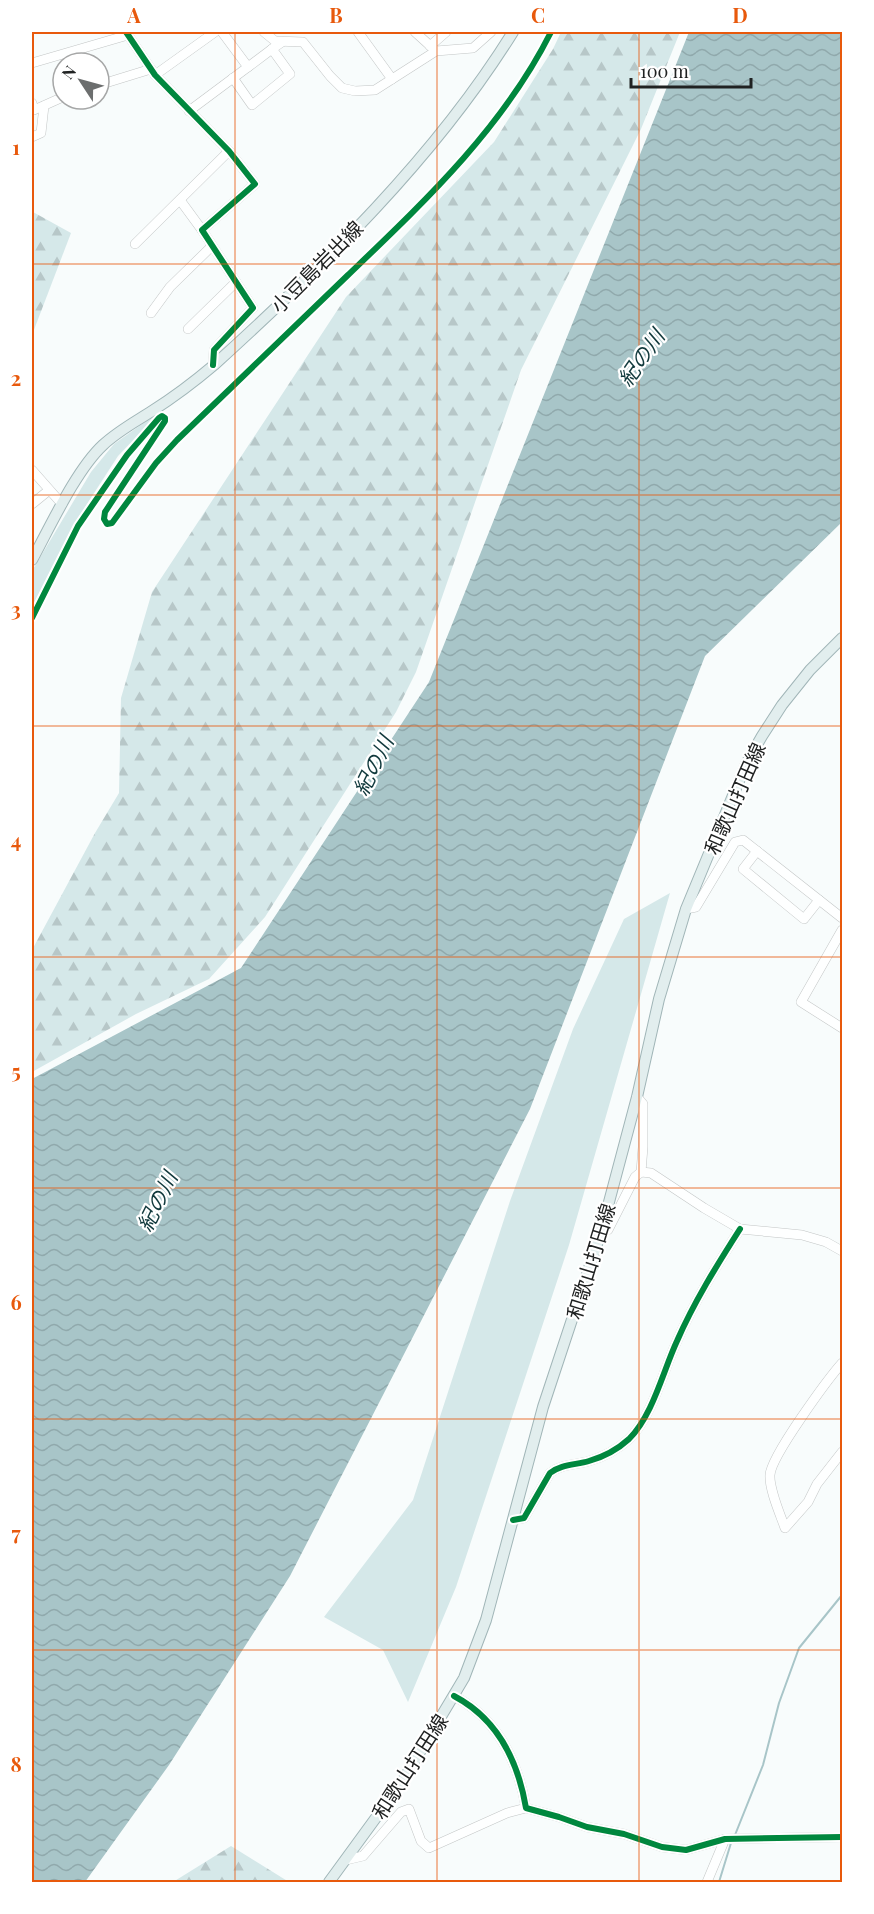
<svg xmlns="http://www.w3.org/2000/svg" width="874" height="1914" viewBox="0 0 874 1914" font-family="'Playfair Display','Noto Sans JP',serif">
  <defs>
    <pattern id="forest-firs" width="22" height="20" patternUnits="userSpaceOnUse" patternTransform="scale(1.5)"><rect width="22" height="20" fill="#d5e8e9"/><path d="M5 1l3.5 6h-7zM16 11l3.5 6h-7z" fill="#b7c7c8"/></pattern>
    <pattern id="water-waves" width="16" height="10" patternUnits="userSpaceOnUse" patternTransform="scale(1.5)"><rect width="16" height="10" fill="#a8c5c8"/><path d="M0 5q4-4 8 0t8 0" fill="none" stroke="#90a9ac"/></pattern>
  </defs>
  <rect width="100%" height="100%" fill="#f8fcfc"/>
  <g fill="#d5e8e9">
    <polygon points="162,410 118,456 74,524 32,607 32,571 91,472 114,444"/>
    <polygon points="670,893 569,1245 456,1587 408,1702 383,1650 324,1617 413,1500 510,1201 573,1029 624,919"/>
  </g>
  <g fill="url(#forest-firs)">
    <polygon points="561,32 680,32 641,129 521,370 416,672 396,712 265,917 209,979 136,1014 32,1072 32,950 95,833 119,793 121,698 152,592 346,297 494,142 553,49"/>
    <polygon points="33,212 71,233 32,335 32,216"/>
    <polygon points="231,1846 289,1882 173,1882"/>
  </g>
  <polygon fill="url(#water-waves)" points="689,32 842,32 842,522 705,656 530,1109 290,1576 169,1765 85,1882 32,1882 32,1079 241,968 429,682"/>
  <g fill="none" stroke-linecap="round" stroke-linejoin="round">
    <g stroke="#a8c5c8" stroke-width="2">
      <polyline points="735,1835 763,1765 779,1703 799,1648 842,1595"/>
      <polyline points="719,1882 731,1843"/>
    </g>
    <defs>
      <g id="minor">
        <polyline points="126,32 155,75 229,151 255,184 202,230 253,308 214,350 213,365"/>
        <polyline points="264,32 275,41 303,42 330,76 342,88 355,91 375,90 436,51 473,48 491,32"/>
        <polyline points="358,32 392,79"/>
        <polyline points="415,32 436,51"/>
        <polyline points="430,46 446,32"/>
        <polyline points="32,63 128,35"/>
        <polyline points="248,67 272,49"/>
        <polyline points="155,75 215,32"/>
        <polyline points="233,78 252,105 290,74 272,49 282,42"/>
        <polyline points="99,85 151,69"/>
        <polyline points="32,103 34,110 63,97"/>
        <polyline points="189,111 248,67 222,32"/>
        <polyline points="32,137 41,133 44,106"/>
        <polyline points="180,200 202,230"/>
        <polyline points="135,244 229,151"/>
        <polyline points="151,313 170,287 212,246"/>
        <polyline points="188,329 236,282"/>
        <polyline points="32,470 62,504"/>
        <polyline points="32,504 48,491"/>
        <polyline points="757,851 743,869 804,919 819,900"/>
        <polyline points="686,909 696,907 735,842 743,840 842,918"/>
        <polyline points="842,930 801,1002 842,1028"/>
        <polyline points="641,1172 651,1173 704,1208 740,1229 802,1235 826,1242 842,1251"/>
        <polyline points="601,1232 608,1230 635,1177 641,1172 643,1147 643,1104 637,1097"/>
        <path d="M 842,1363 C 828,1379 771,1456 770,1475 C 769,1489 780,1514 785,1528 L 808,1502 L 817,1484 L 842,1452"/>
        <path d="M 513,1520 L 524,1518 L 550,1473 C 561,1464 576,1465 589,1461 C 603,1457 618,1449 629,1439 C 653,1415 663,1371 677,1341 C 694,1302 717,1265 740,1229"/>
        <path d="M 454,1696 C 498,1719 518,1761 526,1808 L 559,1817 L 587,1827 L 624,1834 L 662,1847 L 686,1850 L 725,1839 L 842,1837"/>
        <polyline points="346,1860 363,1856 401,1812 409,1809 421,1841 429,1848 507,1813 526,1808"/>
        <polyline points="707,1882 725,1839"/>
      </g>
      <g id="major">
        <path d="M 32,560 C 50,527 76,470 103,445 C 118,431 135,422 152,411 C 174,397 194,382 214,365 C 324,265 434,159 513,32"/>
        <polyline points="329,1882 402,1782 464,1678 486,1620 543,1407 601,1232 637,1097 659,999 686,909 746,764 762,736 782,705 810,670 842,638"/>
      </g>
    </defs>
    <use href="#minor" stroke="#c3c6c6" stroke-width="10"/>
    <use href="#major" stroke="#a0b5b7" stroke-width="12"/>
    <use href="#minor" stroke="#feffff" stroke-width="9"/>
    <use href="#major" stroke="#e2eeee" stroke-width="10"/>
    <defs>
      <g id="cycleway">
        <polyline points="126,32 155,75 229,151 255,184 202,230 253,308 214,350 213,365"/>
        <path d="M 32,618 L 78,526 L 127,455 L 159,418 L 162,416 L 165,418 L 165,421 L 105,512 L 104,519 L 107,524 L 112,523 L 156,463 L 177,440 C 234,385 291,330 348,275 C 424,202 503,128 551,32"/>
        <path d="M 513,1520 L 524,1518 L 550,1473 C 561,1464 576,1465 589,1461 C 603,1457 618,1449 629,1439 C 653,1415 663,1371 677,1341 C 694,1302 717,1265 740,1229"/>
        <path d="M 454,1696 C 498,1719 518,1761 526,1808 L 559,1817 L 587,1827 L 624,1834 L 662,1847 L 686,1850 L 725,1839 L 842,1837"/>
      </g>
    </defs>
    <use href="#cycleway" stroke="#fff" stroke-width="10"/>
    <use href="#cycleway" stroke="#00873e" stroke-width="6"/>
  </g>
  <path fill="none" stroke="#e8590c" stroke-width="1.5" stroke-opacity="0.55" d="M 235,32 L 235,1882M 437,32 L 437,1882M 639,32 L 639,1882M 32,264 L 842,264M 32,495 L 842,495M 32,726 L 842,726M 32,957 L 842,957M 32,1188 L 842,1188M 32,1419 L 842,1419M 32,1650 L 842,1650"/>
  <g text-anchor="middle" dominant-baseline="central" stroke-width="4.5" stroke-linejoin="round" paint-order="stroke">
    <g font-size="20" fill="#202222" stroke="#fff">
      <text transform="translate(316 266) rotate(-45)">小豆島岩出線</text>
      <text transform="translate(734 798) rotate(-66)">和歌山打田線</text>
      <text transform="translate(590 1261) rotate(-73)">和歌山打田線</text>
      <text transform="translate(409 1766) rotate(-57)">和歌山打田線</text>
    </g>
    <g font-size="21" font-style="italic" fill="#11393c" stroke="#fff">
      <text transform="translate(640 357) rotate(-55)">紀の川</text>
      <text transform="translate(372 765) rotate(-64)">紀の川</text>
      <text transform="translate(156 1201) rotate(-64)">紀の川</text>
    </g>
  </g>
  <rect width="874" height="1914" fill="none" stroke="#ffffff" stroke-width="66"/>
  <g transform="translate(81 81) rotate(306)"><circle r="28" fill="#ffffff" stroke="#a6a7a7" stroke-width="1.5"/>
  <path d="M0-4.5L10 22L0 15L-10 22Z" fill="#6c6e6e"/>
  <text y="-9" font-size="16" font-weight="bold" text-anchor="middle" fill="#202222">N</text>
  </g>
  <path d="M631 78v9h120v-9" fill="none" stroke="#202222" stroke-width="3"/>
  <text x="640" y="78" font-size="18" fill="#202222" stroke="#ffffff" stroke-width="4.5" paint-order="stroke">100 m</text>
  <rect x="33" y="33" width="808" height="1848" fill="none" stroke="#e8590c" stroke-width="2"/>
  <g font-size="20" text-anchor="middle" font-weight="bold" fill="#e8590c">
    <text x="134" y="23">A</text>
    <text x="336" y="23">B</text>
    <text x="538" y="23">C</text>
    <text x="740" y="23">D</text>
    <text x="16" y="155">1</text>
    <text x="16" y="386">2</text>
    <text x="16" y="617">3</text>
    <text x="16" y="848">4</text>
    <text x="16" y="1079">5</text>
    <text x="16" y="1310">6</text>
    <text x="16" y="1541">7</text>
    <text x="16" y="1772">8</text>
  </g>
</svg>
